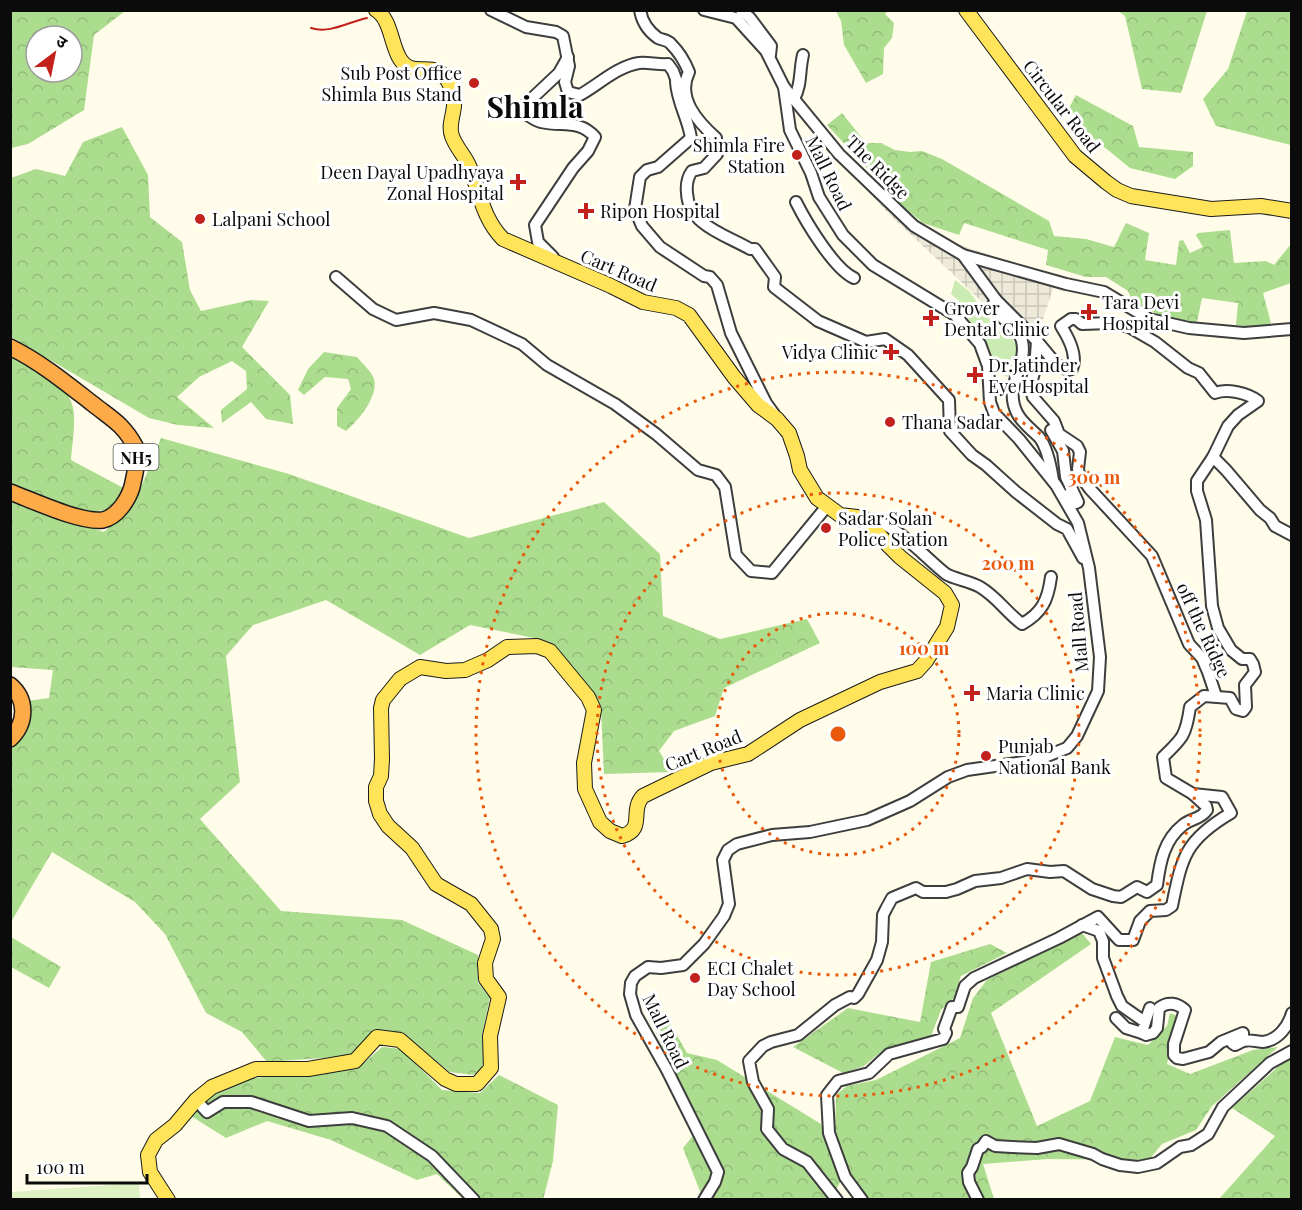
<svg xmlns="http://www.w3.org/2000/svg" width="1302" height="1210" viewBox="0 0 1302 1210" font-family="'Playfair Display','Noto Sans Devanagari',serif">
  <defs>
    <pattern id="forest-crowns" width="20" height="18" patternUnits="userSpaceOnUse" patternTransform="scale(1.5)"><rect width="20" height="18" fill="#acdd8f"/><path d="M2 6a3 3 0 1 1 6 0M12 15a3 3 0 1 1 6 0" fill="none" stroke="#93bc7a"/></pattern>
    <pattern id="plaza-grid" width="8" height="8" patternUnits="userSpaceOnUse" patternTransform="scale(1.5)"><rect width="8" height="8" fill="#eeead9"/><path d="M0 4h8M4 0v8" fill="none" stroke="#cbc7b9"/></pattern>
  </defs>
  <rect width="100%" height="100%" fill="#fffce9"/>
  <g fill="url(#forest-crowns)" fill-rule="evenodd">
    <path d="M 10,11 L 125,11 L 94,35 L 84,110 L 28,144 L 11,148 ZM 36,36 L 72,36 L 72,72 L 36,72 Z"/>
    <polygon points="836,11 887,11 885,14 894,23 892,38 884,48 883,74 866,83 844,45 841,21"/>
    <polygon points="1118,11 1207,11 1181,93 1142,89 1125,16"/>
    <polygon points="1247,11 1291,11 1291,145 1216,126 1203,99 1228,69"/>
    <polygon points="1076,95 1133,126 1139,147 1193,152 1193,166 1175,179 1130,168 1087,133 1069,108"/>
    <polygon points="842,113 866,143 881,143 895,150 910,152 922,151 942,159 1049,221 1054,236 1086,239 1114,247 1126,223 1149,233 1145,260 1176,265 1179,241 1183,240 1190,253 1203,247 1196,235 1198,233 1230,230 1234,263 1266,261 1274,265 1291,244 1291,283 1263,293 1271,323 1261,328 1236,325 1238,303 1202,298 1197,322 1164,317 1133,303 1128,291 1106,277 1086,277 1046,265 1048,250 964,223 959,235 923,223 899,203 827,125"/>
    <polygon points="122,127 148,175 150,217 182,242 190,290 201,311 251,300 269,301 242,347 290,395 293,424 266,419 251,402 222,423 221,410 247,389 246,371 232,361 199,377 177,397 214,428 178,425 149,418 11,337 11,178 36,169 65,176 83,142"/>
    <path d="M 324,352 L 357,357 C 362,363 372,372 374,379 C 379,396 358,421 346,431 L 337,426 L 337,408 L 351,389 L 348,379 L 325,377 L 304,395 L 298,390 L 308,369 Z"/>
    <path d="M 10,357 C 31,362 70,385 73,408 C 76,424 72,444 71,460 L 127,490 L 111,509 L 82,513 L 11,489 Z"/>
    <polygon points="161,438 289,474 469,538 604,502 660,554 663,616 720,639 807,619 820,643 724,688 715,716 674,731 659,751 672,772 604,774 601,709 555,649 539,639 470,625 420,655 326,600 253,625 226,656 240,782 200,819 281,911 402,920 478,955 478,983 490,998 482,1035 486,1067 473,1075 450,1072 403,1035 375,1031 351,1056 267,1062 242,1032 206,1013 165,934 135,902 52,852 11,922 11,744 30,723 27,701 49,698 53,670 11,667 11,502 104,532 134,505"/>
    <polygon points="1081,932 1091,944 991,1013 1037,1126 1090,1101 1115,1037 1148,1045 1167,1026 1170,1013 1178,1016 1167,1064 1190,1074 1253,1050 1278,1047 1212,1106 1196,1130 1162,1144 1149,1160 1048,1159 983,1164 994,1199 867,1199 849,1172 835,1133 836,1095 847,1086 876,1080 960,1038 973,998 987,980"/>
    <polygon points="11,937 61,967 49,988 11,967"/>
    <polygon points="990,944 1007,953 961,976 954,998 941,1010 931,1036 882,1051 864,1066 843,1073 793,1047 848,1008 920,1022 931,962"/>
    <polygon points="663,1011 687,1053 717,1060 821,1124 825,1139 842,1179 831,1199 703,1199 683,1148 700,1127 669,1064 649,1015"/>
    <polygon points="382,1047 401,1049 442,1090 480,1093 499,1075 558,1105 553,1161 543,1200 463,1199 437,1174 417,1180 331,1140 267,1121 226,1138 191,1116 212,1096 254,1078 357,1069"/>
    <polygon points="1291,1058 1291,1199 1219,1199 1275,1136 1232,1108 1280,1065"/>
  </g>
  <polygon fill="#caebb1" points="955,280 969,291 1000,333 1011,338 1017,345 1019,356 1015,372 1008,377 997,372 982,342 958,312 959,301 951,294"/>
  <polygon fill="#def2c3" points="139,1183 140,1199 11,1199 11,1192"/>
  <polygon fill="url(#plaza-grid)" points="847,154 909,218 960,245 1057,277 1040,328 1026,349 992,318 979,299 956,277 894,219 838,160"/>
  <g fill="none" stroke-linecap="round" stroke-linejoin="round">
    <defs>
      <g id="minor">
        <path d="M 491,10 L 526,27 L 556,32 L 563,36 L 569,66 L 565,82 L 568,92 L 580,95 C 598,85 618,66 639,63 C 648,62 659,65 668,64 L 673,71 L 679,87"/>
        <path d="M 640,10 C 642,22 648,31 658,38 C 662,40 668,40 671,44 C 679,52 685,62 689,72 C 676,98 698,122 716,138 L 717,154 L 704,168 L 692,171 C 687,178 686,184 687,193 C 688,225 726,235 750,249 L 755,249 L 775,277 L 774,287 L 818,321 L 866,342 L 885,339 L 908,355 L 949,400 L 950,431 L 972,455 L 986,465 L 1016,492 L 1057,524 L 1067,529 L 1083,558"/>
        <polyline points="741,10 750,18 771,46 770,55"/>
        <path d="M 676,82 C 677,102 688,118 691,138 L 658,167 L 647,170 L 640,177 L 635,209 L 642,226 L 660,247 L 704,276 L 710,277 L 717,285 L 731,333 L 766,403 L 774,414"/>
        <polyline points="784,87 839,154 914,226 963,255 1066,284 1104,292 1149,319 1189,328 1244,333 1292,329"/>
        <path d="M 794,99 C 802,84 799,71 803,55"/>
        <path d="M 796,202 C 806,222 834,269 854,278"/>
        <path d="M 963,255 L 996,300 L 1037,341 L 1056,364 L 1068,370 L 1072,369 C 1078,356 1068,337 1061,326 L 1071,319 L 1076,319 L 1082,324 L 1110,323 L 1129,327 L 1155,342 L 1188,368 L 1199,373 L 1215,393 C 1226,388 1248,393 1258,401 L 1238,415 L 1228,426 L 1213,457 L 1197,481 L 1197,491 L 1206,520 L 1212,606 L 1218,628 L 1231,650 L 1242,659 L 1250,659 L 1253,664 L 1255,672 L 1245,685 L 1246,707 L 1243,711 L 1236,709 L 1230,698 L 1204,696 L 1190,707 C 1186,735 1183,738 1163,757 L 1166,778 L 1193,794"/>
        <path d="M 553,257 L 538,242 L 535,225 L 573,168 L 588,151 L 595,137 C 579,119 563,127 541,122 C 535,121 530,116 524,113 L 525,105 L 559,73 L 568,57"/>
        <polyline points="336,277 373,309 396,320 434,313 471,320 522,344 547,365 615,404 656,434 698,470 716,475 725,487 736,555 751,571 772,573 827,506"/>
        <path d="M 996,300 L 993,305 C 999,320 1018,326 1022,341 C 1028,366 1003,385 1017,413 C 1022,423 1031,429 1039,437 C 1047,447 1051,467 1053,480"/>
        <polyline points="1037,341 1035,369 1030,387 1033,397 1054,421 1059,434 1077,446 1080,452 1078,469 1079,474 1090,489 1152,556 1189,644 1202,658 1208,672 1216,696"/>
        <polyline points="1051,430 1063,451 1066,477 1078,502 1076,503 1069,494"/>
        <polyline points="1213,457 1226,470 1260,510 1270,518 1275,526 1292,535"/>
        <path d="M 863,518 C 894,520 923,556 946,574 C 954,579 970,581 980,587 C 997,597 1006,612 1022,624 C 1042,613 1048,600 1051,577"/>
        <path d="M 1082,925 L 1099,931 L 1103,941 L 1103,958 L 1117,996 L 1122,1006 L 1145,1022 L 1142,1033 L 1146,1035 L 1153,1033 L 1157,1028 L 1159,1008 C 1168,1001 1177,1003 1185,1010 L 1174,1044 L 1174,1055 L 1177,1058 L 1183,1059 L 1209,1052 L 1221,1042 L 1243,1033 L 1243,1035 L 1232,1041 L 1232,1043 L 1235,1045 C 1238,1044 1240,1042 1244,1041 C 1250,1039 1257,1042 1263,1042 C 1278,1040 1288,1027 1292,1013"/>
        <polyline points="1116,1018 1126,1028 1142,1033"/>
        <polyline points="1145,1022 1150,1008"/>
        <polyline points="196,1100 207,1112 223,1102 251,1102 309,1121 352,1118 387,1126 432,1156 474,1200"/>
        <polyline points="704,1200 715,1182 718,1172 667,1070 636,1015 630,994 631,983 635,976 648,967 661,968 683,965 704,944 724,916 729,904 723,860 728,850 737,844 772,835 810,832 867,820 910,801 948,777 967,770 1037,760 1067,748 1077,736 1098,691 1100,657 1089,568 1078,523 1056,485 1019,439 994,413 990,402 988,366 980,344 955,315 873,265 843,235 819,197 811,173 790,130 784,87 766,51 736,18 704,10"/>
        <path d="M 837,1200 L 807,1162 L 783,1149 L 767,1129 L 768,1109 L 753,1082 L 749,1061 L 763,1046 L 771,1042 L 798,1035 L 835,1005 L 850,997 L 854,998 L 858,994 L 877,960 L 882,942 L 883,915 L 886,909 L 892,898 L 916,888 L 923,892 L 946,892 L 957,889 L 975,881 L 1001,878 L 1027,869 L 1050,872 L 1064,871 L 1092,889 L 1113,896 L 1121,897 L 1137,887 L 1147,892 L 1157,885 C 1160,862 1164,840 1183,825 C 1191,818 1200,820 1207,810 L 1206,806 L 1193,794 L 1222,797 L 1231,813 C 1185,840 1182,857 1172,906 L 1166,910 L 1150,911 L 1140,921 L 1133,940 L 1119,940 L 1098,917 L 1059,938 L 974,978 L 965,986 L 958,1007 L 952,1007 L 944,1029 L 946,1033 L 943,1039 L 889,1054 L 869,1073 L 838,1081 L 827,1095 L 829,1133 L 845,1177 L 862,1200"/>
        <polyline points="978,1200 969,1182 968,1173 972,1167 978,1149 982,1147 986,1141 995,1146 1012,1147 1037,1148 1059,1144 1093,1154 1102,1159 1120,1165 1138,1167 1157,1163 1180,1147 1191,1145 1208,1134 1223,1107 1270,1063 1292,1051"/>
      </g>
      <g id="major">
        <polyline points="966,10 1075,156 1106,182 1117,190 1131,196 1211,209 1261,206 1292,211"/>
        <path d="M 168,1200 L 150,1172 L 148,1155 L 156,1140 L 175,1125 L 196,1100 L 212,1087 L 256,1069 L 308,1069 L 355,1061 L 377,1037 L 400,1040 L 445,1079 L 456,1084 L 477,1084 L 491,1068 L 490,1036 L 499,997 L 486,979 L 485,963 L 493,939 L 491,929 L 471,904 L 436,884 L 412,848 L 388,826 L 380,814 L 376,801 L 376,787 L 381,776 L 382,759 L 381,708 L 383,700 L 400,679 L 420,667 L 446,671 L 465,670 L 488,660 L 507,647 L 537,646 L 550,651 L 588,697 L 594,710 L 584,763 L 585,789 L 600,822 L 610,831 L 622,836 C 646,829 629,811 643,796 L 711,763 L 748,754 L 800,720 L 880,682 L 917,671 L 926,661 L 947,627 L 952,605 L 945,593 L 900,557 L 886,543 L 872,526 L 857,517 L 840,515 L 817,498 L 800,470 L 797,456 L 789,433 L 777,419 L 758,405 L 734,377 L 689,315 L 676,308 L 643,302 L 611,286 L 503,239 C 483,219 480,193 470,168 C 466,157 456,148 452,136 C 446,120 462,106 449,83 C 435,56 414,81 400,59 C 391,45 391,19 376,10"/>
      </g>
      <g id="highway">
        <path d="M 10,347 C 42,363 66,383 93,404 C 112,419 123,424 135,446 C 140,456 134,477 132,487 C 128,500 117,517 103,520 C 80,523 32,500 10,492"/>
        <path d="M 10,685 C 28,700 26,724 10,739"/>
      </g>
    </defs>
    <use href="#minor" stroke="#3e3e3e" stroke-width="14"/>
    <use href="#major" stroke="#1c1c1c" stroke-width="16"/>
    <use href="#highway" stroke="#1c1c1c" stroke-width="18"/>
    <use href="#minor" stroke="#fff" stroke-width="10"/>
    <use href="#major" stroke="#ffe459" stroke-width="14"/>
    <use href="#highway" stroke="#fdaa49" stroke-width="15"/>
    <path stroke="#c2211c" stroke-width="2" d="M 311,28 C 330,34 348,22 367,18"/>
  </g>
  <g fill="none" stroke="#e8590c" stroke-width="3" stroke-dasharray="3 6">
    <circle cx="838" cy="734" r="121"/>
    <circle cx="838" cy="734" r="241"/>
    <circle cx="838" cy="734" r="362"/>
  </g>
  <g fill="#c2211c" stroke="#fff" stroke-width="2">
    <circle cx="474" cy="83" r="6"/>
    <circle cx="797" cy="155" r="6"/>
    <path d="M515 173h6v6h6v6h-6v6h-6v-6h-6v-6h6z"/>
    <path d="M583 202h6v6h6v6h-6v6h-6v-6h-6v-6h6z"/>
    <circle cx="200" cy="219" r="6"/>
    <path d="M1086 303h6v6h6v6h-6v6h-6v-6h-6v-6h6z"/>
    <path d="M928 309h6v6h6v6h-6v6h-6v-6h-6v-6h6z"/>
    <path d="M888 343h6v6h6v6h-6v6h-6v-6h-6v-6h6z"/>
    <path d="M972 366h6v6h6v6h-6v6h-6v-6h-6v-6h6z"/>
    <circle cx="890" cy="422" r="6"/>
    <circle cx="826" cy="528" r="6"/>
    <path d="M969 684h6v6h6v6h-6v6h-6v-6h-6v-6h6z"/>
    <circle cx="986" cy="756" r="6"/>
    <circle cx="695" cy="978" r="6"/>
  </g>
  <g text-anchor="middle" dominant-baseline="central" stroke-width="6" stroke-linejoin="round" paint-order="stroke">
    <rect fill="#fff" stroke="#545454" stroke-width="1.5" x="113.5" y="444" width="45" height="26" rx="4.5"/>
    <g font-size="16" font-weight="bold" fill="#0b0b0b">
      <text x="136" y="457">NH5</text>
    </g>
    <g font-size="18" fill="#0b0b0b" stroke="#fff" text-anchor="start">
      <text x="462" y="73" text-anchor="end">Sub Post Office<tspan x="462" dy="21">Shimla Bus Stand</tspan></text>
      <text x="785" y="145" text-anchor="end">Shimla Fire<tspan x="785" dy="21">Station</tspan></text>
      <text x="504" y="172" text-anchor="end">Deen Dayal Upadhyaya<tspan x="504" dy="21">Zonal Hospital</tspan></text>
      <text x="600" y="211">Ripon Hospital</text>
      <text x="212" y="219">Lalpani School</text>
      <text x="1102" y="302">Tara Devi<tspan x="1102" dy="21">Hospital</tspan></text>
      <text x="944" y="308">Grover<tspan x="944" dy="21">Dental Clinic</tspan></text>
      <text x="878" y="352" text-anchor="end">Vidya Clinic</text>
      <text x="988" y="365">Dr.Jatinder<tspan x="988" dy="21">Eye Hospital</tspan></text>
      <text x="902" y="422">Thana Sadar</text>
      <text x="838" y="518">Sadar Solan<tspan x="838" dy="21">Police Station</tspan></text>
      <text x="986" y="693">Maria Clinic</text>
      <text x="998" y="746">Punjab<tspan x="998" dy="21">National Bank</tspan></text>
      <text x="707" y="968">ECI Chalet<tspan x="707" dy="21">Day School</tspan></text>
    </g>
    <g font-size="18" fill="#0b0b0b" stroke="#fff">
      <text transform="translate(1062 106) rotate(52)">Circular Road</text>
      <text transform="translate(878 167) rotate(45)">The Ridge</text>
      <text transform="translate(829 173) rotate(64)">Mall Road</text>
      <text transform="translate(619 270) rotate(23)">Cart Road</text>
      <text transform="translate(1204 630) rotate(65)">off the Ridge</text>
      <text transform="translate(1078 632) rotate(-95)">Mall Road</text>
      <text transform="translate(703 750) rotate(-22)">Cart Road</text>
      <text transform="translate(666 1031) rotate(64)">Mall Road</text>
    </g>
    <g font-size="30" font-weight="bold" fill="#0b0b0b" stroke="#fff">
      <text x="535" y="106">Shimla</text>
    </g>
  </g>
  <circle cx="838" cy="734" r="9" fill="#e8590c" stroke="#fff" stroke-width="3"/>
  <g font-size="18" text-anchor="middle" font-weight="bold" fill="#e8590c" stroke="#fff" stroke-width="6" stroke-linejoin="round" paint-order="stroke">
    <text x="1094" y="484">300 m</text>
    <text x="1008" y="570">200 m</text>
    <text x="924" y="655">100 m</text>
  </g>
  <rect width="1302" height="1210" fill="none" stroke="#0b0b0b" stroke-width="24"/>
  <g transform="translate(54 54) rotate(32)"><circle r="28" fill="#ffffff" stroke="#9d9d9d" stroke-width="1.5"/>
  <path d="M0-4.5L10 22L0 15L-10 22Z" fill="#c2211c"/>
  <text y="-9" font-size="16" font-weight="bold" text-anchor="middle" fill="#0b0b0b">उ</text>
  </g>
  <path d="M27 1174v9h120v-9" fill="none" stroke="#0b0b0b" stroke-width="3"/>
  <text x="36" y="1174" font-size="18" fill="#0b0b0b" stroke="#ffffff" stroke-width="4.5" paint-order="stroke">100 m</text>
</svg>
